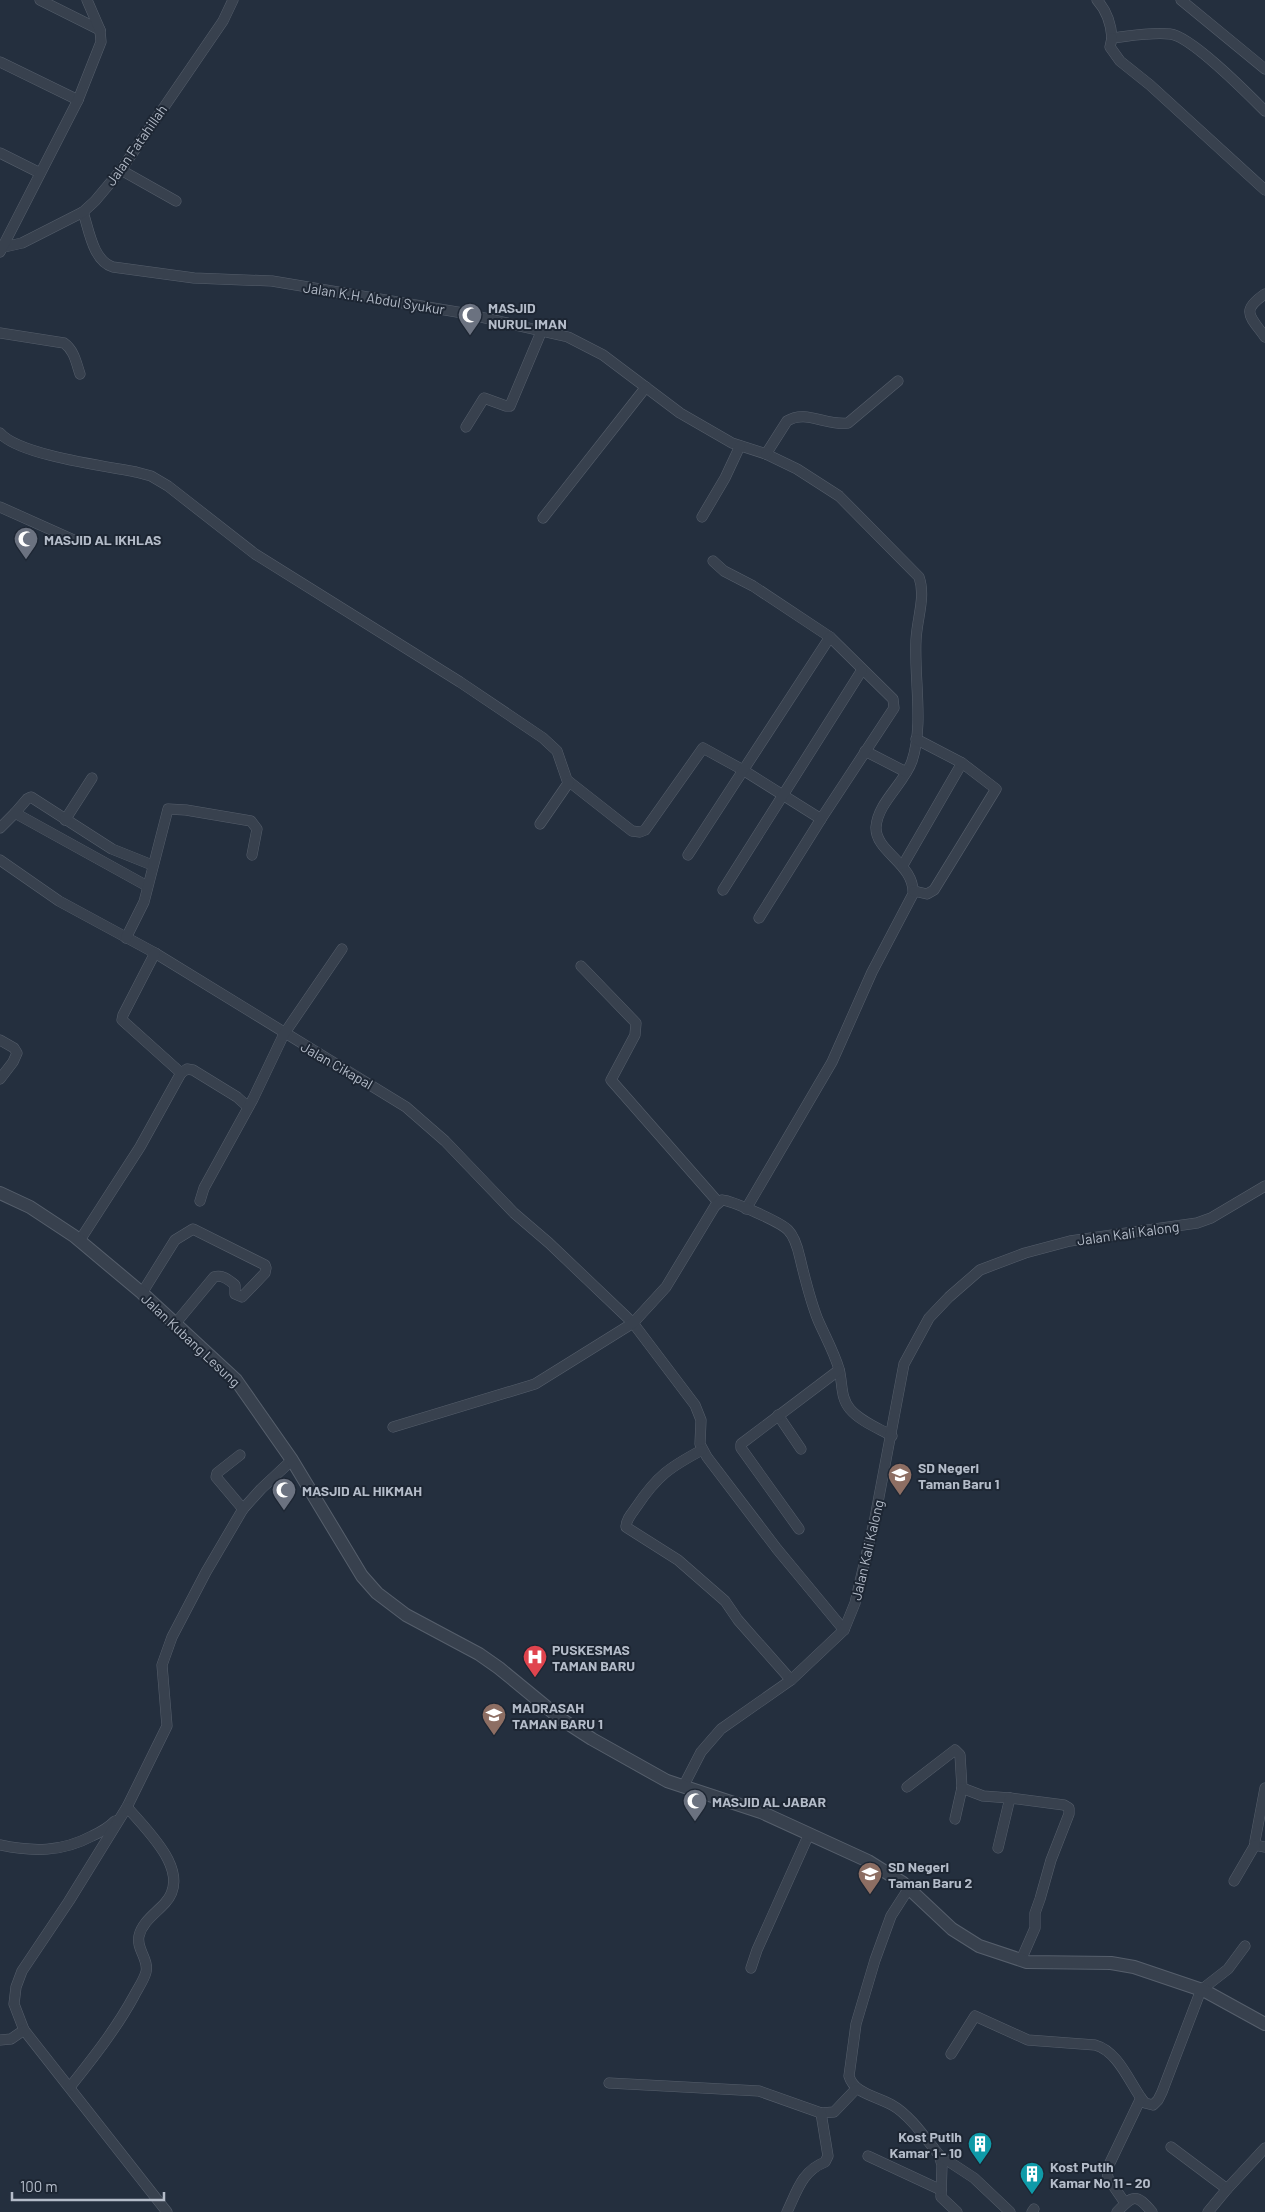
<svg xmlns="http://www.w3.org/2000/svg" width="1265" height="2212" viewBox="0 0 1265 2212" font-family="Barlow,sans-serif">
  <rect width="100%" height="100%" fill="#242f3e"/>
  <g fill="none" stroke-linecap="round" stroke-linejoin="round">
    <defs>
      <g id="minor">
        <polyline points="40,0 100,30"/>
        <path d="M 1097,0 C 1107,11 1111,23 1112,38 C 1130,36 1151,32 1170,34 C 1191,36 1248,94 1265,111"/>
        <polyline points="1181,0 1265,69"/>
        <polyline points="1112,38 1110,47 1120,61 1150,85 1265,190"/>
        <polyline points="0,62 78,100"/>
        <polyline points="0,153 40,173"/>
        <polyline points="121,170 176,201"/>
        <path d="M 83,212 C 89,230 93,261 113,267 L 194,278 L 272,281 L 463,313 L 568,337 L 603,355 L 680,413 L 732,443 L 766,454 L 797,469 L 839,496 L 919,577 C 926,597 917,618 916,640 C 914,678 924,725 912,761 C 904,784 878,802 876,827 C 875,852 915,864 913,894 L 872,972 L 832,1062 L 746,1209"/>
        <polyline points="0,248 22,243 83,212 95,201 121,170 223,21 233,0"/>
        <polyline points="0,252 78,100 101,42 100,30 87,0"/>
        <path d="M 1265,294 C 1240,311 1250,316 1265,337"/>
        <path d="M 0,333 L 64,343 C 74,350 76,362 80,374"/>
        <polyline points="466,427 484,398 506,406 510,406 542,330"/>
        <path d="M 0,433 C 19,455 105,466 136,472 L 151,476 L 168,486 L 255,554 L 460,682 L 543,738 L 557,751 L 567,780 L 632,831 L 640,832 L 645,830 L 703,748 L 743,770 L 821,819"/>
        <path d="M 766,454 L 787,421 C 806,409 825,426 848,423 L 898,381"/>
        <polyline points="0,507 76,541"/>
        <polyline points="702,517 725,478 740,446"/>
        <polyline points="543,518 646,387"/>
        <polyline points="713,561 724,571 753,586 830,637"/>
        <polyline points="865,751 906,772"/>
        <polyline points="15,813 27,799 31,797 112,849 152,865"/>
        <polyline points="65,820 92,778"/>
        <polyline points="540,824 569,782"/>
        <polyline points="0,828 15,813 147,886"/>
        <polyline points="688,855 830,637 893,699 894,708 821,819 759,918"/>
        <polyline points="0,860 59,901 155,953 406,1107 445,1141 514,1213 549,1243 633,1323 695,1405 701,1420 700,1444 707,1457 777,1549 844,1630"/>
        <polyline points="903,865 962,763"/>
        <polyline points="723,890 862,670"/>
        <polyline points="914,891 927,894 934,890 996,789 962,763 916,739"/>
        <polyline points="126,938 144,902 168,809 186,810 251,821 257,829 252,855"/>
        <polyline points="581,966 636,1023 635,1035 611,1080 718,1202"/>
        <polyline points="0,1040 14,1048 17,1053 13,1062 0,1079"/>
        <polyline points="181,1073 187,1069 193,1070 237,1097 248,1107"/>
        <polyline points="200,1201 204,1188 253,1099 284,1034 342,949"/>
        <polyline points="80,1240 140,1147 181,1073 122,1020 123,1015 155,953"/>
        <path d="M 142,1293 L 175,1240 L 193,1229 L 265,1265 L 266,1268 L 265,1273 L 242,1297 L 235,1294 L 235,1285 C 229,1280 222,1274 214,1277 L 175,1324"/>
        <polyline points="778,1415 801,1449"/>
        <path d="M 393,1427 L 535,1384 L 633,1323 L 666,1287 L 715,1206 L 722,1200 C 733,1201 780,1222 788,1230 C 794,1236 798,1249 800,1258 C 805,1279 810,1300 818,1320 C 825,1336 834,1352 839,1369 C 843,1384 840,1397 850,1409 C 860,1421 878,1428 892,1436"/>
        <path d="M 702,1450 C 670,1467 657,1476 637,1506 C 633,1512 626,1519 626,1527 L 678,1560 L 725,1601 L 738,1620 L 791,1680"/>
        <polyline points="240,1455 217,1473 216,1477 243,1509"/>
        <polyline points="799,1529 741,1448 741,1444 839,1370"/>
        <polyline points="683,1787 701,1752 721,1729 791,1680 844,1630 855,1603 875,1518 904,1364 929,1318 949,1297 980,1270 1025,1253 1070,1241 1197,1223 1211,1218 1265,1186"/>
        <polyline points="907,1787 955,1750 960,1755 962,1788 983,1796 1010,1798"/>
        <polyline points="1265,1788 1255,1841 1255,1845 1265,1847"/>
        <polyline points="955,1819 962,1788"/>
        <path d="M 0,1845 C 33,1852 62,1852 92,1836 C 101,1832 108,1828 115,1821"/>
        <polyline points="998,1848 1010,1798 1064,1805 1069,1808 1069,1814 1051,1860 1040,1899 1035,1913 1035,1928 1021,1960"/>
        <polyline points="1234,1881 1255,1845"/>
        <path d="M 909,1888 L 891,1916 L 875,1960 L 856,2024 L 849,2076 C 854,2094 877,2096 892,2105 C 910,2115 926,2139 939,2155 L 942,2165 L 941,2197 L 957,2212"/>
        <polyline points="751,1968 757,1950 809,1834"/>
        <polyline points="24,2030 14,2004 16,1987 22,1971 69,1901 127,1807 167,1726 162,1665 172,1637 206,1572 243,1509 261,1489 292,1460"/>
        <polyline points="0,2040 11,2039 24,2030 167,2212"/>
        <path d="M 951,2054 L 975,2016 L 1028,2040 L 1095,2045 C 1117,2051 1128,2079 1141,2098 L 1145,2103 L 1153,2105 L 1158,2100 L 1162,2092 L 1201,1990 L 1228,1969 L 1245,1946"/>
        <polyline points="609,2083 759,2091 821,2113 834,2112 856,2089"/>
        <path d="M 70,2087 C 93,2058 116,2029 134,1996 C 138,1988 144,1980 146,1972 C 149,1959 136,1949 139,1936 C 142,1922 156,1913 165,1903 C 193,1872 147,1831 127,1807"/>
        <polyline points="1171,2147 1227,2189 1265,2148"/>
        <polyline points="939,2155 974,2178 1010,2212"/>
        <polyline points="868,2156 941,2190"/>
        <polyline points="1125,2203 1108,2178 1107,2169 1141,2098"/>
        <path d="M 787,2212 C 797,2191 802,2171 825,2162 L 828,2156 L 821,2113"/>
        <polyline points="1032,2212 1034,2209"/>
        <path d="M 1117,2212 C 1133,2195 1136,2193 1152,2212"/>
        <polyline points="1208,2212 1227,2189"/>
      </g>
      <polyline id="tertiary" points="0,1193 30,1207 74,1236 142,1293 236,1380 292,1460 362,1576 377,1593 406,1615 479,1654 499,1668 561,1719 592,1739 667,1781 761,1812 868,1861 903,1883 952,1929 979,1946 1027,1962 1111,1963 1134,1967 1205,1991 1265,2024"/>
    </defs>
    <use href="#minor" stroke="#565f6c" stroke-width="11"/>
    <use href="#tertiary" stroke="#565f6c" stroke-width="14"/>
    <use href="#minor" stroke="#38414e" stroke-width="10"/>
    <use href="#tertiary" stroke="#38414e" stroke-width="12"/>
  </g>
  <defs>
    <symbol id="mosque-pin" viewBox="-11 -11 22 30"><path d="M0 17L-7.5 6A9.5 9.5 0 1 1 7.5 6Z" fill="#6b7280" stroke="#1d2633"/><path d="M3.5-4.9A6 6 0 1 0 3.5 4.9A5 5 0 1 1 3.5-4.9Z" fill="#fff"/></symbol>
    <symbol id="school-pin" viewBox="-11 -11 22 30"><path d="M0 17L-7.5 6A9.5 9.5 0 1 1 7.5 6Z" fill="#8d6e63" stroke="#1d2633"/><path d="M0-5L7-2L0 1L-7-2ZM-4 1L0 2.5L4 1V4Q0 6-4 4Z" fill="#fff"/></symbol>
    <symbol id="hospital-pin" viewBox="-11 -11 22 30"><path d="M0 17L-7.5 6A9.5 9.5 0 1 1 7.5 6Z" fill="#e0444e" stroke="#1d2633"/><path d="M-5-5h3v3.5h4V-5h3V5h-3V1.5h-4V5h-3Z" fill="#fff"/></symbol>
    <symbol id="building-pin" viewBox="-11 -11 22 30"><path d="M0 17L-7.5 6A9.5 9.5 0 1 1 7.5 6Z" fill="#0f9aa8" stroke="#1d2633"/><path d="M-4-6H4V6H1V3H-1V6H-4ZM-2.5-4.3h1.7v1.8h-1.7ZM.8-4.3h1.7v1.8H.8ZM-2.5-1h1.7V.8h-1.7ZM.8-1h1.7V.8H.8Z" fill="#fff"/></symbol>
  </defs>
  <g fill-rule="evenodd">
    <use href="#mosque-pin" x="456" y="301" width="28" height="38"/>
    <use href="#mosque-pin" x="12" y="525" width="28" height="38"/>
    <use href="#school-pin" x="886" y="1461" width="28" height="38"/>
    <use href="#mosque-pin" x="270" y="1476" width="28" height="38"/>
    <use href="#hospital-pin" x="521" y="1643" width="28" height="38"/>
    <use href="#school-pin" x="480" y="1701" width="28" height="38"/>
    <use href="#mosque-pin" x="681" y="1787" width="28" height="38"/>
    <use href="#school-pin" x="856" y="1860" width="28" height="38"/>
    <use href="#building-pin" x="966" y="2130" width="28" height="38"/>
    <use href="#building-pin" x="1018" y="2160" width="28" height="38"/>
  </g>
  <g text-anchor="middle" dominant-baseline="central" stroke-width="4" stroke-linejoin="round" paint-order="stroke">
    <g font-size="14" fill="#b4bcc9" stroke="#1d2633">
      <text transform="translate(136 145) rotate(-55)">Jalan Fatahillah</text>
      <text transform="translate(374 298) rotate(9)">Jalan K.H. Abdul Syukur</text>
      <text transform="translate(337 1065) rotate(30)">Jalan Cikapal</text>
      <text transform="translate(1128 1233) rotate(-8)">Jalan Kali Kalong</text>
      <text transform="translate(191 1340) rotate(43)">Jalan Kubang Lesung</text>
      <text transform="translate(867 1550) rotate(-77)">Jalan Kali Kalong</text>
    </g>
    <g font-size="14" font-weight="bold" fill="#b4bcc9" stroke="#1d2633" text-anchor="start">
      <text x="488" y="307">MASJID<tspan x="488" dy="16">NURUL IMAN</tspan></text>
      <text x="44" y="539">MASJID AL IKHLAS</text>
      <text x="918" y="1467">SD Negeri<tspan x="918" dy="16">Taman Baru 1</tspan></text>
      <text x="302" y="1490">MASJID AL HIKMAH</text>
      <text x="552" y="1649">PUSKESMAS<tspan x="552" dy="16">TAMAN BARU</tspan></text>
      <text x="512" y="1707">MADRASAH<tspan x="512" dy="16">TAMAN BARU 1</tspan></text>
      <text x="712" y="1801">MASJID AL JABAR</text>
      <text x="888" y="1866">SD Negeri<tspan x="888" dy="16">Taman Baru 2</tspan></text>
      <text x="962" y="2136" text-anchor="end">Kost Putih<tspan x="962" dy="16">Kamar 1 - 10</tspan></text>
      <text x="1050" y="2166">Kost Putih<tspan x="1050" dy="16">Kamar No 11 - 20</tspan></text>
    </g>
  </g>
  <path d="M12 2192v8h152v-8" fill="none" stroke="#b4bcc9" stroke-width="2.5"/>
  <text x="20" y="2192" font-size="15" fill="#b4bcc9" stroke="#1d2633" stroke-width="4" paint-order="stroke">100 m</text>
</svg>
